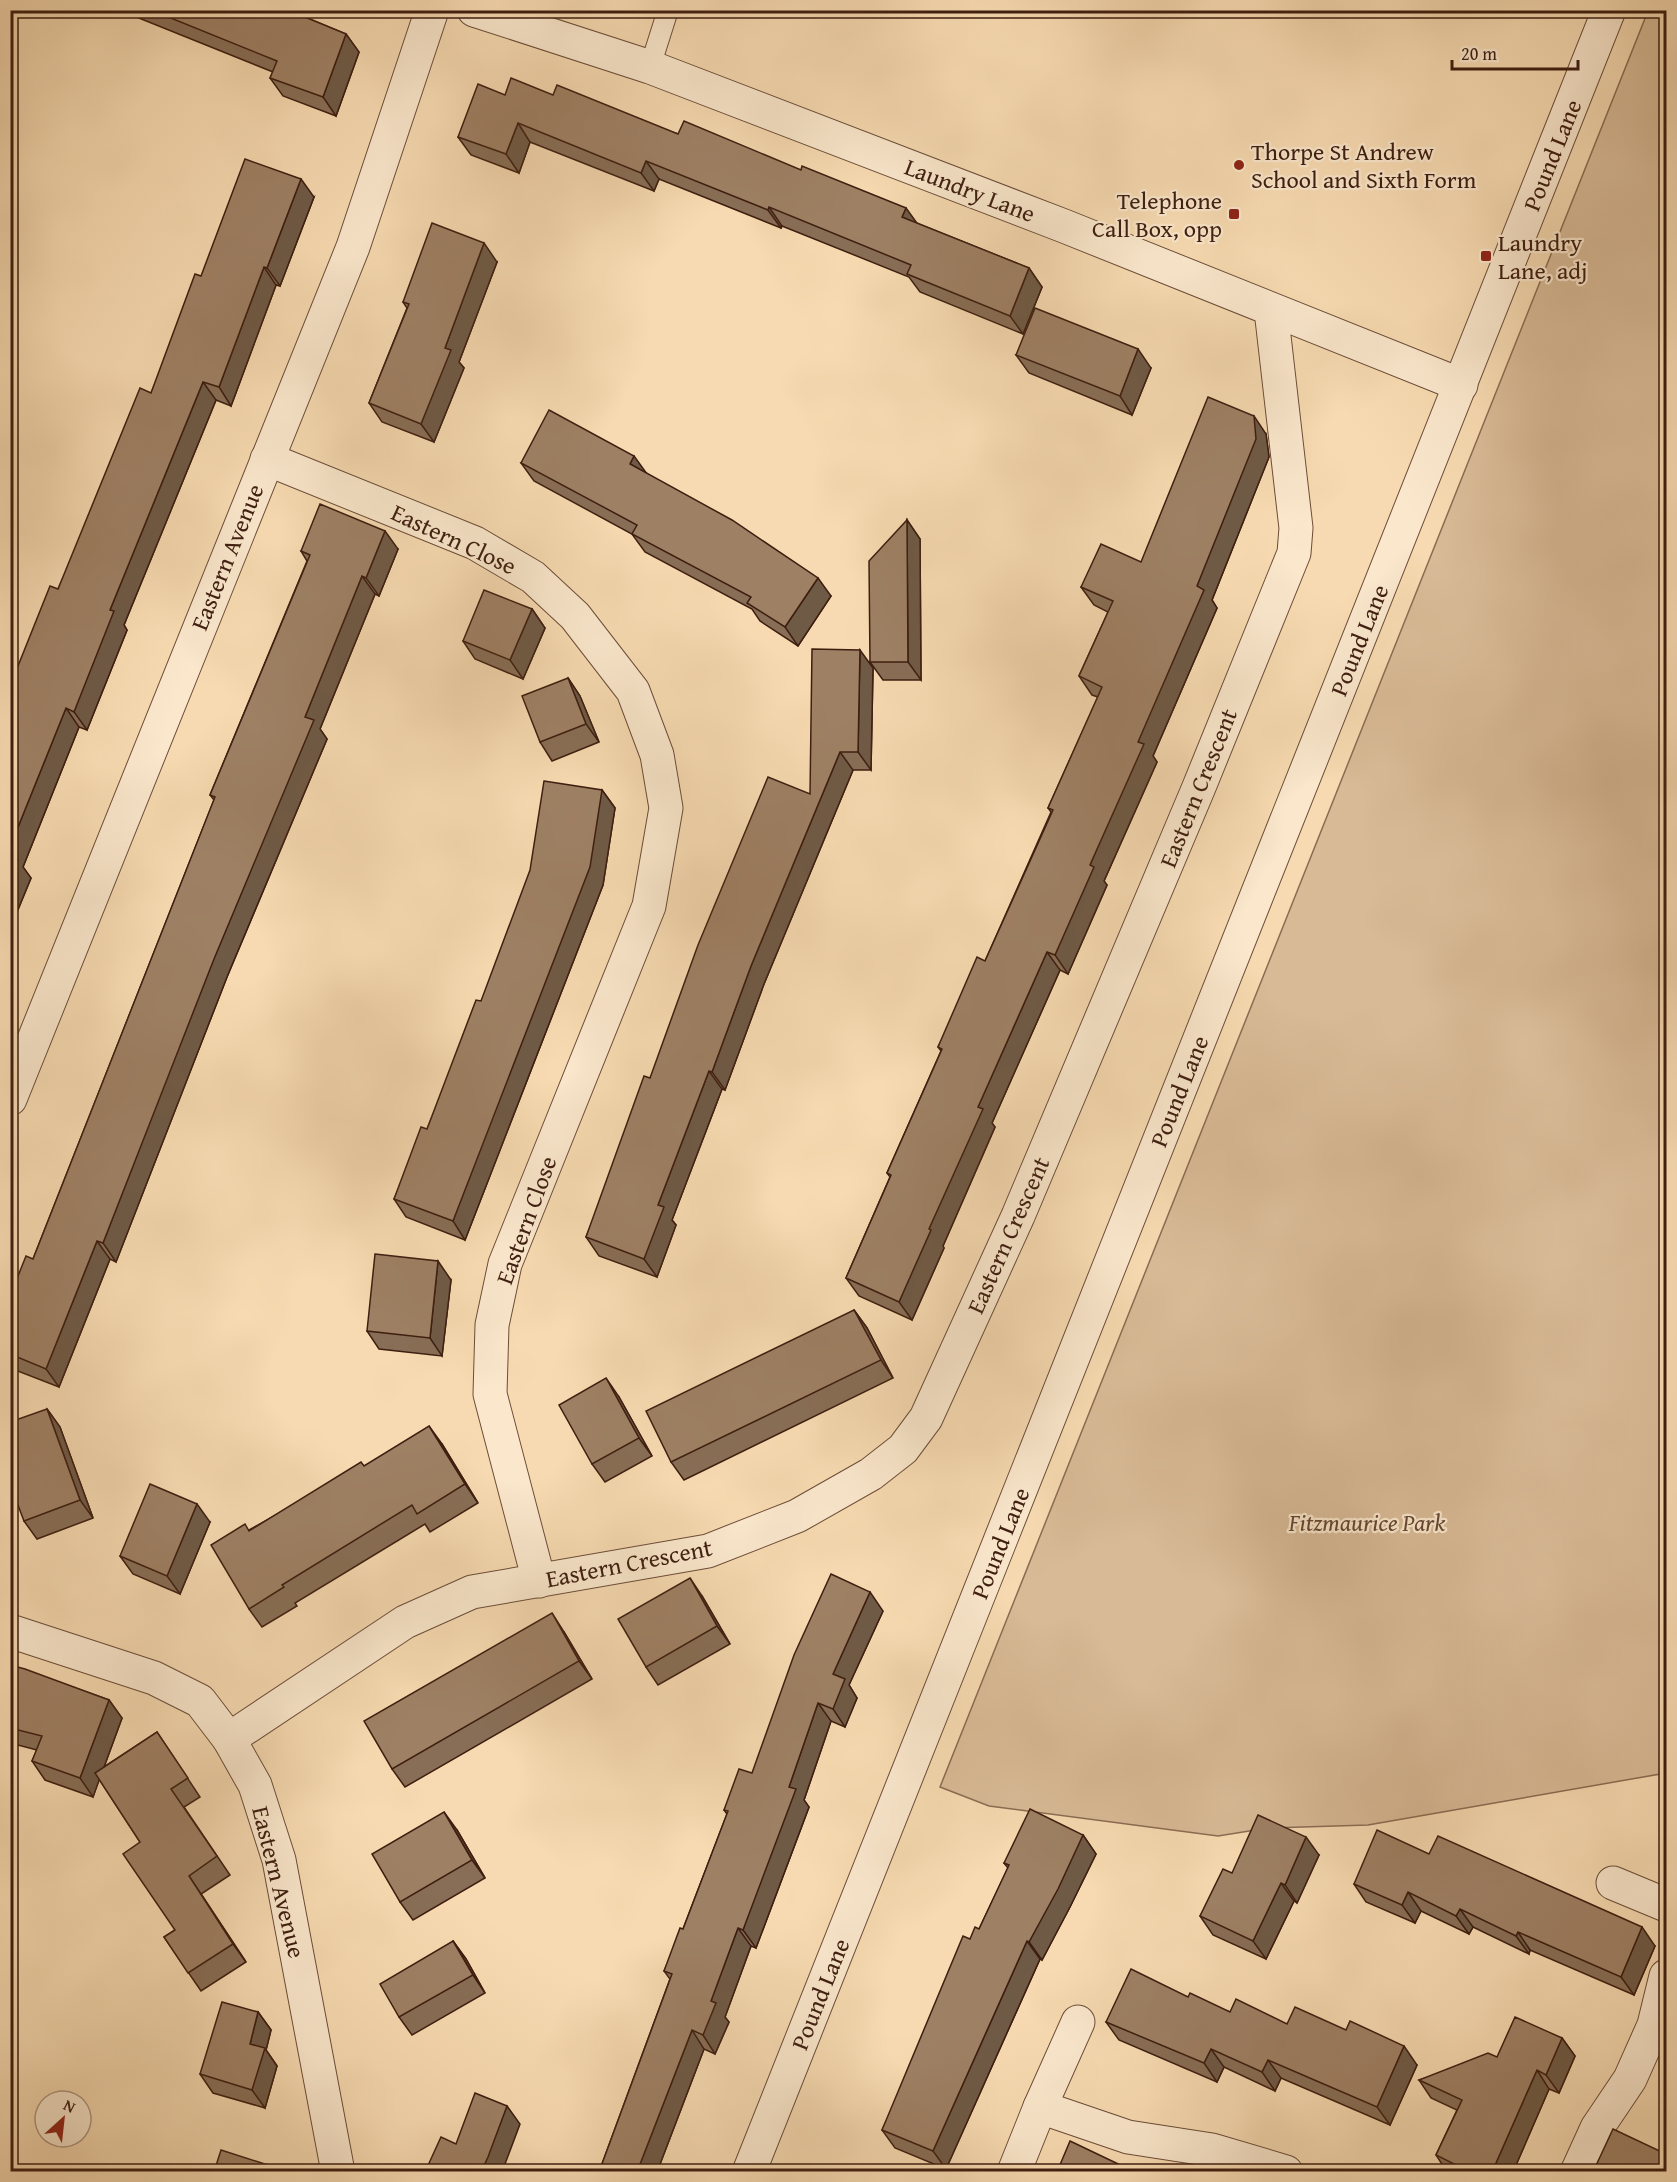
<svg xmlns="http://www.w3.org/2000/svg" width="1677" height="2182" viewBox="0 0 1677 2182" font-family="'Gentium Book Plus',serif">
  <rect width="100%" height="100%" fill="#f7dab1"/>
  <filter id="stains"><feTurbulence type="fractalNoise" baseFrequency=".00333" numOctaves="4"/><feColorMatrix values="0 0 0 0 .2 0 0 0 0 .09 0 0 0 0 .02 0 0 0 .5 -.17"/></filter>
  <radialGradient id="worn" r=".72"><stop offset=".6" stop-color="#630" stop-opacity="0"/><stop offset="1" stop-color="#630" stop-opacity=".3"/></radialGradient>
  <polygon fill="#d8ba96" stroke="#8b6c53" stroke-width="1.5" points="1648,11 1666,11 1666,1773 1368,1825 1268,1828 1218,1836 989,1806 940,1787"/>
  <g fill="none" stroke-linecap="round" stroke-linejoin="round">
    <defs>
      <polyline id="lane" points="650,67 668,10"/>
      <g id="street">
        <polyline points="474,10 650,67 1064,226 1461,385"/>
        <polyline points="267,459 475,543 533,577 575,616 633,691 657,755 666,808 649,906 505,1264 492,1325 490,1394 539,1581"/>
        <polyline points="10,1099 353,247 432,10"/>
        <polyline points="10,1631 154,1678 200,1701 229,1739 255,1785 279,1860 338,2172"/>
        <polyline points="229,1739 405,1622 472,1592 708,1551 797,1516 871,1474 903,1449 926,1418 1018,1216 1199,787 1294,553 1296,528 1271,310"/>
        <polyline points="1613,1883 1666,1905"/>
        <polyline points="1078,2022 1040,2107 1128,2137 1212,2150 1286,2172"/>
        <polyline points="749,2172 1609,10"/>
        <polyline points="1014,2172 1040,2107"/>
        <polyline points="1577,2172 1597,2128 1630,2079 1654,2025 1666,1976"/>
      </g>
    </defs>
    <use href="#lane" stroke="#6c4d38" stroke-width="22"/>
    <use href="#street" stroke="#6c4d38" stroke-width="35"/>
    <use href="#lane" stroke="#fae7cc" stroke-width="20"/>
    <use href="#street" stroke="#fae7cc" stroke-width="33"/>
  </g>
  <g fill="#886e56" stroke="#3e1e10" stroke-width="1.5">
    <polygon points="119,10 288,10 346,34 359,52 336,116 283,96 270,78 273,72"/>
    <polygon points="505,95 553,95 678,134 916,223 1029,268 1042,287 1023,334 920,292 909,277 782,226 781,228 659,179 654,191 530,142 519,173 471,155 458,137"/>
    <polygon points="314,197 280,286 276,285 231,406 216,400 124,625 127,630 87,730 79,727 23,867 31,878 10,929 58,589 151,393 201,276"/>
    <polygon points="497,262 459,362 464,368 434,442 382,422 369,403 407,308 403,302"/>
    <polygon points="1016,355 1151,368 1132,415 1029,373"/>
    <polygon points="1266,434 1269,457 1212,600 1217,608 1153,756 1157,762 1104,881 1107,885 1068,974 1060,970 992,1123 995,1127 943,1246 944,1248 912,1320 859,1296 846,1278 890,1177 887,1173 941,1051 938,1047 985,961 1051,812 1048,808 1098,697 1092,695 1079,676 1108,612 1094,605 1081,587 1141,562"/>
    <polygon points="521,463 646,473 831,596 798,646 760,621 752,609 645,552 632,534 534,481"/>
    <polygon points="907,520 920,539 921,680 883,680 870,662"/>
    <polygon points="398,549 379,596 375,594 320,729 327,739 227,977 116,1262 110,1259 59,1387 10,1368 10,1296 33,1259 214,800 210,795 307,561 301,551"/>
    <polygon points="532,609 545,628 523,679 475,659 463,641"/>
    <polygon points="873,668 871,770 853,770 764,984 725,1090 722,1089 672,1220 676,1225 657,1277 599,1256 586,1237 650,1078 810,794"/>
    <polygon points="568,678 580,696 599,742 552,761 540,742"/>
    <polygon points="602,790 615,808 603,885 465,1240 406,1217 394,1199 427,1129 481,1001"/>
    <polygon points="451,1280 442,1356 379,1349 367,1331"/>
    <polygon points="854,1310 867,1328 893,1378 684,1480 671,1462"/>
    <polygon points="619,1397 652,1456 605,1482 592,1464"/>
    <polygon points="47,1409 60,1427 93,1518 37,1539 24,1521"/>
    <polygon points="442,1444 478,1503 430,1532 425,1524 295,1603 297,1606 262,1627 249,1609 249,1530 364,1466"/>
    <polygon points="210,1522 180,1594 133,1574 120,1556"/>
    <polygon points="702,1596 730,1644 658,1685 646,1667"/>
    <polygon points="883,1611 849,1685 857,1698 845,1727 831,1721 804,1800 809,1807 756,1948 751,1946 725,2017 729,2022 715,2054 704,2049 657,2172 599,2172 670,1979 664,1971 683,1929 727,1814 724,1810 752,1773"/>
    <polygon points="564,1632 592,1679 405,1787 392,1769"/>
    <polygon points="10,1665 109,1700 122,1718 104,1767 157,1732 200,1797 184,1807 230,1875 201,1894 246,1962 201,1991 164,1937 175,1930 140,1842 99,1779 93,1797 45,1780 32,1761 37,1750 10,1743"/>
    <polygon points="457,1830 485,1878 413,1920 400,1902"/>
    <polygon points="1083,1835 1096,1854 1070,1907 1042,1960 1040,1959 946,2169 895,2148 882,2130 970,1939 979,1929 1008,1868 1004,1863"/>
    <polygon points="1429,1854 1655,1946 1634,1995 1530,1950 1529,1954 1473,1927 1469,1934 1421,1911 1415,1923 1366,1902 1354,1884"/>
    <polygon points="1319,1855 1297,1903 1294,1901 1266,1959 1213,1935 1200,1916 1232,1873"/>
    <polygon points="453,1941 466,1959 485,1993 412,2035 399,2017"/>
    <polygon points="1188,1997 1230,2012 1287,2024 1417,2065 1390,2125 1281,2078 1275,2091 1224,2067 1217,2082 1119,2040 1106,2022"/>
    <polygon points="258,2012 271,2030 266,2050 277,2066 265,2108 213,2093 200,2074"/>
    <polygon points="1562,2038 1575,2056 1559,2093 1549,2089 1513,2172 1447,2172 1436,2155 1457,2110 1431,2098 1419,2080"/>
  </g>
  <g fill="#6f5a46" stroke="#3e1e10" stroke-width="1.5">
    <polygon points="346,34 359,52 336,116 323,97"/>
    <polygon points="518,123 530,142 519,173 506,154"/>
    <polygon points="646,161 659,179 654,191 641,173"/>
    <polygon points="301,179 314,197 280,286 267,268"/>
    <polygon points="769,207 782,226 781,228 768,210"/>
    <polygon points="906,208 919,226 902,217"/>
    <polygon points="484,243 497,262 459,362 464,368 434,442 421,424 445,348"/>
    <polygon points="264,267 276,285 231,406 219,387"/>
    <polygon points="1029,268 1042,287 1023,334 1010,316"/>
    <polygon points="1138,349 1151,368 1132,415 1120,396"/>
    <polygon points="203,382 216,400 124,625 127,630 87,730 74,712 110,610"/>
    <polygon points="1254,416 1266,434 1269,457 1212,600 1217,608 1153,756 1157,762 1104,881 1107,885 1068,974 1055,955 1138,742 1197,586"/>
    <polygon points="634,456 647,474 630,464"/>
    <polygon points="907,520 920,539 921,680 908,662"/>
    <polygon points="385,531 398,549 379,596 366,578"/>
    <polygon points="362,576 375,594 320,729 327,739 227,977 116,1262 103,1243 305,717"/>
    <polygon points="818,578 831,596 798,646 785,627"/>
    <polygon points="532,609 545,628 523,679 510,660"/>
    <polygon points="860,650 873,668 871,770 858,752"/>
    <polygon points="568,678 580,696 599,742 586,724"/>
    <polygon points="66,708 79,727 23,867 31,878 10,929 10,847"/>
    <polygon points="840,752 853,770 764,984 725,1090 712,1072 751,966"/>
    <polygon points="602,790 615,808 603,885 465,1240 453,1221"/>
    <polygon points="1047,952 1060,970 992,1123 995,1127 943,1246 944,1248 912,1320 899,1302 978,1107"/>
    <polygon points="709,1071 722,1089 672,1220 676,1225 657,1277 644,1259 658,1205"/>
    <polygon points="97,1241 110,1259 59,1387 46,1369"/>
    <polygon points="438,1261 451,1280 442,1356 430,1338"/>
    <polygon points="854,1310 867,1328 893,1378 881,1360"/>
    <polygon points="606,1378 619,1397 652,1456 639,1438"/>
    <polygon points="47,1409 60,1427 93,1518 80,1500"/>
    <polygon points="429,1426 442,1444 478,1503 465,1484"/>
    <polygon points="197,1504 210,1522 180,1594 167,1576"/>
    <polygon points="690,1578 702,1596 730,1644 717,1626"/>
    <polygon points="870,1592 883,1611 849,1685 857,1698 845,1727 833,1709 833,1674"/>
    <polygon points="552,1613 564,1632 592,1679 579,1661"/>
    <polygon points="109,1700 122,1718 93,1797 80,1778"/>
    <polygon points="818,1703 831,1721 804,1800 809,1807 756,1948 743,1930 789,1787"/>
    <polygon points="444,1812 457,1830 485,1878 472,1860"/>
    <polygon points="1083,1835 1096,1854 1070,1907 1042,1960 1029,1942"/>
    <polygon points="1306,1837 1319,1855 1297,1903 1285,1885"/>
    <polygon points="189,1876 201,1894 246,1962 233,1944"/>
    <polygon points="1281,1883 1294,1901 1266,1959 1253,1941"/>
    <polygon points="1408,1892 1421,1911 1415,1923 1402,1905"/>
    <polygon points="1460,1909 1473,1927 1469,1934 1456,1916"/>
    <polygon points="1642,1927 1655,1946 1634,1995 1621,1977"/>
    <polygon points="738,1928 751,1946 725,2017 729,2022 715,2054 703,2035 711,2001"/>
    <polygon points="1518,1932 1530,1950 1529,1954 1516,1936"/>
    <polygon points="453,1941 466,1959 485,1993 473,1975"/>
    <polygon points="1027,1941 1040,1959 946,2169 933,2151"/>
    <polygon points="258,2012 271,2030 266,2050 277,2066 265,2108 252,2090 250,2044"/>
    <polygon points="692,2030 704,2049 657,2172 637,2172"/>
    <polygon points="1562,2038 1575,2056 1559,2093 1546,2075"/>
    <polygon points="1404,2046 1417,2065 1390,2125 1377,2107"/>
    <polygon points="1211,2049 1224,2067 1217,2082 1204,2063"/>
    <polygon points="1268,2060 1281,2078 1275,2091 1262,2072"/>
    <polygon points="1537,2070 1549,2089 1513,2172 1492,2172"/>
    <polygon points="507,2106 520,2124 502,2172 481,2172"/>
    <polygon points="268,2165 272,2172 266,2172"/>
  </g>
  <g fill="#9e8064" stroke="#3e1e10" stroke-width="1.5">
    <polygon points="151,10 288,10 346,34 323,97 270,78 277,61"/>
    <polygon points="511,78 553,95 557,85 678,134 684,121 801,170 802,166 906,208 902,217 1029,268 1010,316 907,274 911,265 769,207 768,210 646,161 641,173 518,123 506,154 458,137 478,84 505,95"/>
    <polygon points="245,159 301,179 267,268 264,267 219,387 203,382 110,610 114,611 74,712 66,708 10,847 10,686 50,586 58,589 140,388 151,393 195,274 201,276"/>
    <polygon points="432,223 484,243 445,348 451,350 421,424 369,403 409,304 403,302"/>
    <polygon points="1035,308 1138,349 1120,396 1016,355"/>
    <polygon points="1208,397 1254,416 1256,439 1197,586 1204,590 1138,742 1144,744 1090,865 1094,867 1055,955 1047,952 978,1107 983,1109 929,1229 931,1230 899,1302 846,1278 891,1175 887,1173 942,1049 938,1047 977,957 985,961 1053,810 1048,808 1102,687 1079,676 1113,601 1081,587 1101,544 1141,562"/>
    <polygon points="549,410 634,456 630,464 732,520 818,578 785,627 747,603 751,597 632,534 637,525 521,463"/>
    <polygon points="320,504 385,531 366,578 362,576 305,717 314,720 214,959 103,1243 97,1241 46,1369 10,1354 10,1296 26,1256 33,1259 215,797 210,795 310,555 301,551"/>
    <polygon points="907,520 908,662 870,662 869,561"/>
    <polygon points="484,590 532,609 510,660 463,641"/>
    <polygon points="812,649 860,650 858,752 840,752 751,966 712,1072 709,1071 658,1205 664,1207 644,1259 586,1237 644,1076 650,1078 698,945 768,777 810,794"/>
    <polygon points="568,678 586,724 540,742 522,696"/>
    <polygon points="544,781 602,790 590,867 453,1221 394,1199 421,1127 427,1129 476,1000 481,1001 530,870"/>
    <polygon points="10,857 18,860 10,879"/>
    <polygon points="375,1254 438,1261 430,1338 367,1331"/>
    <polygon points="854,1310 881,1360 671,1462 646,1411"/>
    <polygon points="606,1378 639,1438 592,1464 559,1405"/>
    <polygon points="47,1409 80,1500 24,1521 10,1484 10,1422"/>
    <polygon points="429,1426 465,1484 417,1514 412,1505 282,1585 284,1587 249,1609 211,1545 245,1524 249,1531 361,1462 364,1466"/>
    <polygon points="150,1484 197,1504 167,1576 120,1556"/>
    <polygon points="831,1574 870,1592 833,1674 845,1679 833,1709 818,1703 789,1787 796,1789 743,1930 738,1928 711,2001 716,2003 703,2035 692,2030 637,2172 599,2172 672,1974 664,1971 680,1928 683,1929 728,1811 724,1810 739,1769 752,1773 794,1655"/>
    <polygon points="690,1578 717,1626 646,1667 618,1619"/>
    <polygon points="552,1613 579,1661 392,1769 364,1721"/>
    <polygon points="10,1665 25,1669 109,1700 80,1778 32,1761 42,1736 10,1728"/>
    <polygon points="157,1732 188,1778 171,1789 217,1856 189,1876 233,1944 188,1973 164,1937 175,1930 123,1854 140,1842 95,1773"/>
    <polygon points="1030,1809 1083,1835 1058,1889 1029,1942 1027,1941 933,2151 882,2130 963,1936 970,1939 975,1927 979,1929 1009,1865 1004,1863"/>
    <polygon points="444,1812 472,1860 400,1902 372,1854"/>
    <polygon points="1258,1815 1306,1837 1285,1885 1281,1883 1253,1941 1200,1916 1223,1869 1232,1873"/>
    <polygon points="1377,1830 1429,1854 1438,1836 1642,1927 1621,1977 1518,1932 1516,1936 1460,1909 1456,1916 1408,1892 1402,1905 1354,1884"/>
    <polygon points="453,1941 473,1975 399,2017 380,1984"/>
    <polygon points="1131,1969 1188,1997 1190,1993 1230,2012 1236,1999 1287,2024 1295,2007 1346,2030 1350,2021 1404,2046 1377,2107 1268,2060 1262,2072 1211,2049 1204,2063 1106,2022"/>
    <polygon points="222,2002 258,2012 250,2044 265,2048 252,2090 200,2074"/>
    <polygon points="1515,2017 1562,2038 1546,2075 1537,2070 1492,2172 1470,2172 1436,2155 1462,2100 1419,2080 1488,2053 1497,2057"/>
    <polygon points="475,2093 507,2106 488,2157 481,2172 425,2172 441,2137 456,2144"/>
    <polygon points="1613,2129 1666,2154 1666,2172 1593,2172"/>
    <polygon points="1070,2141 1135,2172 1057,2172"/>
    <polygon points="221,2150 268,2165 266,2172 214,2172"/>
  </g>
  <g fill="#8f2418" stroke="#fae7cc" stroke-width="2">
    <circle cx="1239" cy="165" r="6"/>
    <rect x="1228" y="208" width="12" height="12" rx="3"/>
    <rect x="1480" y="250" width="12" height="12" rx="3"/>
  </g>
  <g text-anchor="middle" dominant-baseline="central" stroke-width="4.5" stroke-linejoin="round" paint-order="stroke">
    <g font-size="24" fill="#3e1e10" stroke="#fae7cc" text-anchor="start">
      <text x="1251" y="151">Thorpe St Andrew<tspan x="1251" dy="28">School and Sixth Form</tspan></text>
      <text x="1222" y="200" text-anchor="end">Telephone<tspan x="1222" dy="28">Call Box, opp</tspan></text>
      <text x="1498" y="242">Laundry<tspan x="1498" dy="28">Lane, adj</tspan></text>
    </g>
    <g font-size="24" fill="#3e1e10" stroke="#fae7cc">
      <text transform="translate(1552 155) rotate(-68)">Pound Lane</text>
      <text transform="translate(970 190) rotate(21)">Laundry Lane</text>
      <text transform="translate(454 539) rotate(25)">Eastern Close</text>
      <text transform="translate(227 557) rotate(-68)">Eastern Avenue</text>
      <text transform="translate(1359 640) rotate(-68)">Pound Lane</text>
      <text transform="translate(1198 788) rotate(-68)">Eastern Crescent</text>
      <text transform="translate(1179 1091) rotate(-68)">Pound Lane</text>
      <text transform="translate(526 1220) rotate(-70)">Eastern Close</text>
      <text transform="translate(1008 1235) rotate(-66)">Eastern Crescent</text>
      <text transform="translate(1000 1543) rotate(-68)">Pound Lane</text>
      <text transform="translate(629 1563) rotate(-11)">Eastern Crescent</text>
      <text transform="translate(279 1882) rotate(76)">Eastern Avenue</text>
      <text transform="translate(820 1994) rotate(-68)">Pound Lane</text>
    </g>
    <g font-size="24" font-style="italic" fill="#644532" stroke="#fae7cc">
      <text x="1367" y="1522">Fitzmaurice Park</text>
    </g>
  </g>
  <rect width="1677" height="2182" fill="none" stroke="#f7dab1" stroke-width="36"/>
  <rect x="12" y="12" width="1653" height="2158" fill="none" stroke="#3e1e10" stroke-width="3"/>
  <rect x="18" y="18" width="1641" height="2146" fill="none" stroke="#3e1e10" stroke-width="1.5"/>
  <g transform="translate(63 2119) rotate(27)"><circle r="28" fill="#fae7cc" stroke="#af9781" stroke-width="1.5"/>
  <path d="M0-4.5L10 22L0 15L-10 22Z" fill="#8f2418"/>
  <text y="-9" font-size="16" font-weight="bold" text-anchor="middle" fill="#3e1e10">N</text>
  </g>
  <path d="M1452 60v9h126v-9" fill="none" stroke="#3e1e10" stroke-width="3"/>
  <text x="1461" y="60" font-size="18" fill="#3e1e10" stroke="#fae7cc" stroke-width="4.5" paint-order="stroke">20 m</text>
  <rect width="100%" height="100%" filter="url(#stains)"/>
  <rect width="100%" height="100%" fill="url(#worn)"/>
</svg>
